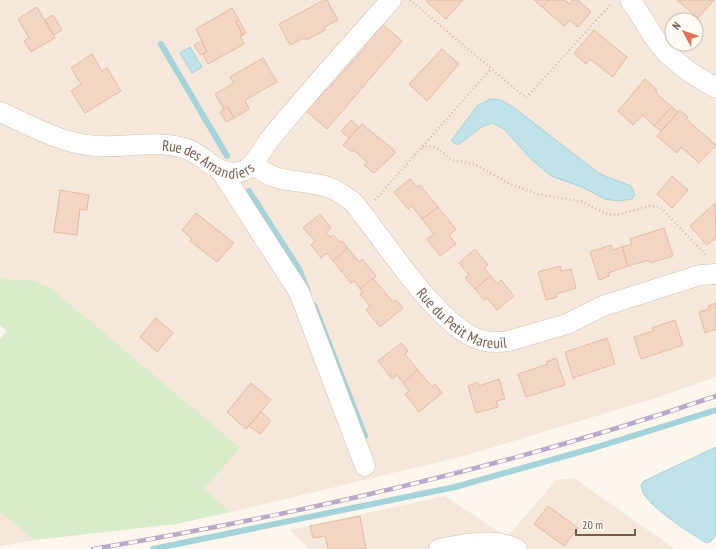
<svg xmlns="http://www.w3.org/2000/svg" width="716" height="549" viewBox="0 0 716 549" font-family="'PT Sans Narrow',sans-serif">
  <rect width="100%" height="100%" fill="#fdf6ec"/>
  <g fill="#f5e8da" fill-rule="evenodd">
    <path d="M 0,0 L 716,0 L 716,377 L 653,399 L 464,456 L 231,512 L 204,489 L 239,448 L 27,279 L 16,281 L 0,278 ZM 672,20 L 696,20 L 696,44 L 672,44 Z"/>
    <polygon points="574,478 675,549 309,549 290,530 445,496 507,537 556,480"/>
    <polygon points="0,512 35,540 0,546"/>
  </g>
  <polygon fill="#d8ecc9" points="0,278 16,281 27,279 51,288 240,448 204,489 231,512 176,524 35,540 0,512 0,339 7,331 0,325"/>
  <g fill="#bfe3e8" stroke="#a5d3da">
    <polygon points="190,47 202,67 192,73 180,53"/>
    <polygon points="491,99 501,100 513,107 600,174 631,186 635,194 632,199 618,201 605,199 582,187 551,176 531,159 505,130 493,123 483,126 458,145 451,141 478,105"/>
    <path d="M 716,447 L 716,535 L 710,542 L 706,543 C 690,532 641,504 641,485 L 644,481 Z"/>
  </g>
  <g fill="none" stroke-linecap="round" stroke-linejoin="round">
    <g stroke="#a5d3da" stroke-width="6">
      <polyline points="161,44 227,156"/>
      <polyline points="249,191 299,269 307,289"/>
      <polyline points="314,305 365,436"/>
      <polyline points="153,549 455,487 597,447 716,410"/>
    </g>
  </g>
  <g fill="#f3d5c3" stroke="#e6bba3">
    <polygon points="324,0 327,0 338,20 324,27 325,30 306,40 304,38 290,45 279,24"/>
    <polygon points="427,0 463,0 446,19 426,1"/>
    <polygon points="534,0 549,0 542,7"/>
    <polygon points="549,0 565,0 569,4 573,0 578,0 591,12 578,27 570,20 564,26 542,7"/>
    <polygon points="677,0 714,0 698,18"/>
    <polygon points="37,7 55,38 31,52 24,41 29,38 18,19"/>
    <polygon points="232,8 239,20 236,22 243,35 240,36 244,44 208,64 203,54 207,52 196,29"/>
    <polygon points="53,15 62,30 54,35 45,20"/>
    <polygon points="239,20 246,33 243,35 236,22"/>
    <polygon points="382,24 402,41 327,129 306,111 326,89 327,90 366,46 364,45"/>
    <polygon points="594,30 627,57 613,77 590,59 586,64 574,53"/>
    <polygon points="201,41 207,52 200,55 194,45"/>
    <polygon points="442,49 459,64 427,101 409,84"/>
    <polygon points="92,54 102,71 107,68 121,91 85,113 71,91 81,84 71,68"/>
    <polygon points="263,58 277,82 245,100 249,109 234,118 228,107 224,110 215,94 234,83 230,77"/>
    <polygon points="645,79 656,89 657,94 672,107 654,126 643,115 633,125 618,111"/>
    <polygon points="228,107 234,118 226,122 220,112"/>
    <polygon points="672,107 678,112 661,131 654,126"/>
    <polygon points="680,110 688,117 686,119 716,145 699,163 681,147 677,153 657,136"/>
    <polygon points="351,120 359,127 349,138 341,131"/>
    <polygon points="362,124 394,150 395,153 374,173 364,165 367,162 354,150 352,152 343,145"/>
    <polygon points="672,176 688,190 672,208 657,194"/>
    <polygon points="410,179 417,187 420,185 438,207 422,219 412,206 408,209 394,192"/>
    <polygon points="60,190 89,195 87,210 80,209 77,235 54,232"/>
    <polygon points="715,203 716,237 707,245 690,226"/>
    <polygon points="438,207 456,229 449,235 456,244 440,256 427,239 434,234 422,219"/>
    <polygon points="196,213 234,243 217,262 190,241 192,239 182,230"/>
    <polygon points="320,214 331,228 326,232 330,237 333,235 340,242 342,241 348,248 333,261 327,253 321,258 311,245 315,241 303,228"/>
    <polygon points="664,228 673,256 650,263 649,260 628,266 622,247 632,244 630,239"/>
    <polygon points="611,245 613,250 622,247 628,266 608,273 609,276 599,280 590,252"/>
    <polygon points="348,248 359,262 362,259 376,276 360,289 354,281 351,283 333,261"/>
    <polygon points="475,249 488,265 484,268 491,276 475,289 465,278 469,275 459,263"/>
    <polygon points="560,266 561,271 571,269 576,288 556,294 557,297 546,300 538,272"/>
    <polygon points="491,276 497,284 501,280 514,296 497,310 487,298 484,300 475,289"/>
    <polygon points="373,278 393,302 396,300 403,308 380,327 366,310 370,306 360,294 363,292 360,289"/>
    <polygon points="716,303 716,329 705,333 699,312 709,309 708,306"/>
    <polygon points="156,318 173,333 157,352 140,337"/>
    <polygon points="675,320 683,345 641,359 634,337 653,331 652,328"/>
    <polygon points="607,338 615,364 573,378 565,352"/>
    <polygon points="401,343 408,351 405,354 418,370 403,383 397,375 392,379 378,361"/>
    <polygon points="556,358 565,385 526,397 518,374 548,364 546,362"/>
    <polygon points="418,370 432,387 435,384 442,393 419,412 405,394 409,391 403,383"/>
    <polygon points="499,379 505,399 496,401 498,407 476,413 468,386 478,382 479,386"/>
    <polygon points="251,383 271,400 246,429 227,412"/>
    <polygon points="261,412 271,421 260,434 249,426"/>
    <polygon points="548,506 578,528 564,546 534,524"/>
    <polygon points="360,516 366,549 328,549 325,536 313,538 310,526"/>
  </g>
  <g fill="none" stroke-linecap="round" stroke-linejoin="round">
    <defs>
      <g id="street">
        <path d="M 630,0 C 641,14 648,30 659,44 C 673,62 696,77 716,88"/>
        <path id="s1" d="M 0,112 C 28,124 57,141 87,145 C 119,150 152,139 184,148 C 204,153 219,180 243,171 C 256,165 262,149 270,139 C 309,91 350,46 391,0"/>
        <path id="s2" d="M 253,163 C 275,186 300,178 328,187 C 338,190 346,197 354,203 C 384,240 433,318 473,337 C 485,343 496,343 509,341 L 567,324 L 603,306 L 700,275 L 716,274"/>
        <polyline points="221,171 299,292 365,466"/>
        <path d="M 439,549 C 466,544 492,537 517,549"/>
      </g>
    </defs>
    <use href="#street" stroke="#d1beb0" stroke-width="21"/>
    <g stroke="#d9b8a5" stroke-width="2.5" stroke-dasharray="1 3" stroke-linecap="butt">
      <polyline points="410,0 526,98 611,4"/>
      <polyline points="422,148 429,146 436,147 452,160 474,164 510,184 537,194 580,201 607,214 616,215 649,206 660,207 706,255"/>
      <polyline points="375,200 491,69"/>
    </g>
    <use href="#street" stroke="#fff" stroke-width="20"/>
    <defs>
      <path id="rail" d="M 93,549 C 303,514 514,465 716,396"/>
    </defs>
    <use href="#rail" stroke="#b9a8c9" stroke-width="4.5"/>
    <use href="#rail" stroke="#fffaf3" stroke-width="3" stroke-dasharray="9" stroke-linecap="butt"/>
  </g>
  <g text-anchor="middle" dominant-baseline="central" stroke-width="3" stroke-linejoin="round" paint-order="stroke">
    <g font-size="15" fill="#7a5c4d" stroke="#fffaf3">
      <text stroke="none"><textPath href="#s1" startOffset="218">Rue des Amandiers</textPath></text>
      <text stroke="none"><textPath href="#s2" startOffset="273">Rue du Petit Mareuil</textPath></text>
    </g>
  </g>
  <g transform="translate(684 32) rotate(310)"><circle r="19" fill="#fffaf3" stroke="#cabbb1"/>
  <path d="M0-3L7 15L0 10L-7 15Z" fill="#e76f51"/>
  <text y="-6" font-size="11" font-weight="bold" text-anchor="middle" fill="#7a5c4d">N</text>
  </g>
  <path d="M576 529v6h59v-6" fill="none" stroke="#7a5c4d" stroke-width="2"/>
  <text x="582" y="529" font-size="12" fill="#7a5c4d" stroke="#fffaf3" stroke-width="3" paint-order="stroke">20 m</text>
</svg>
